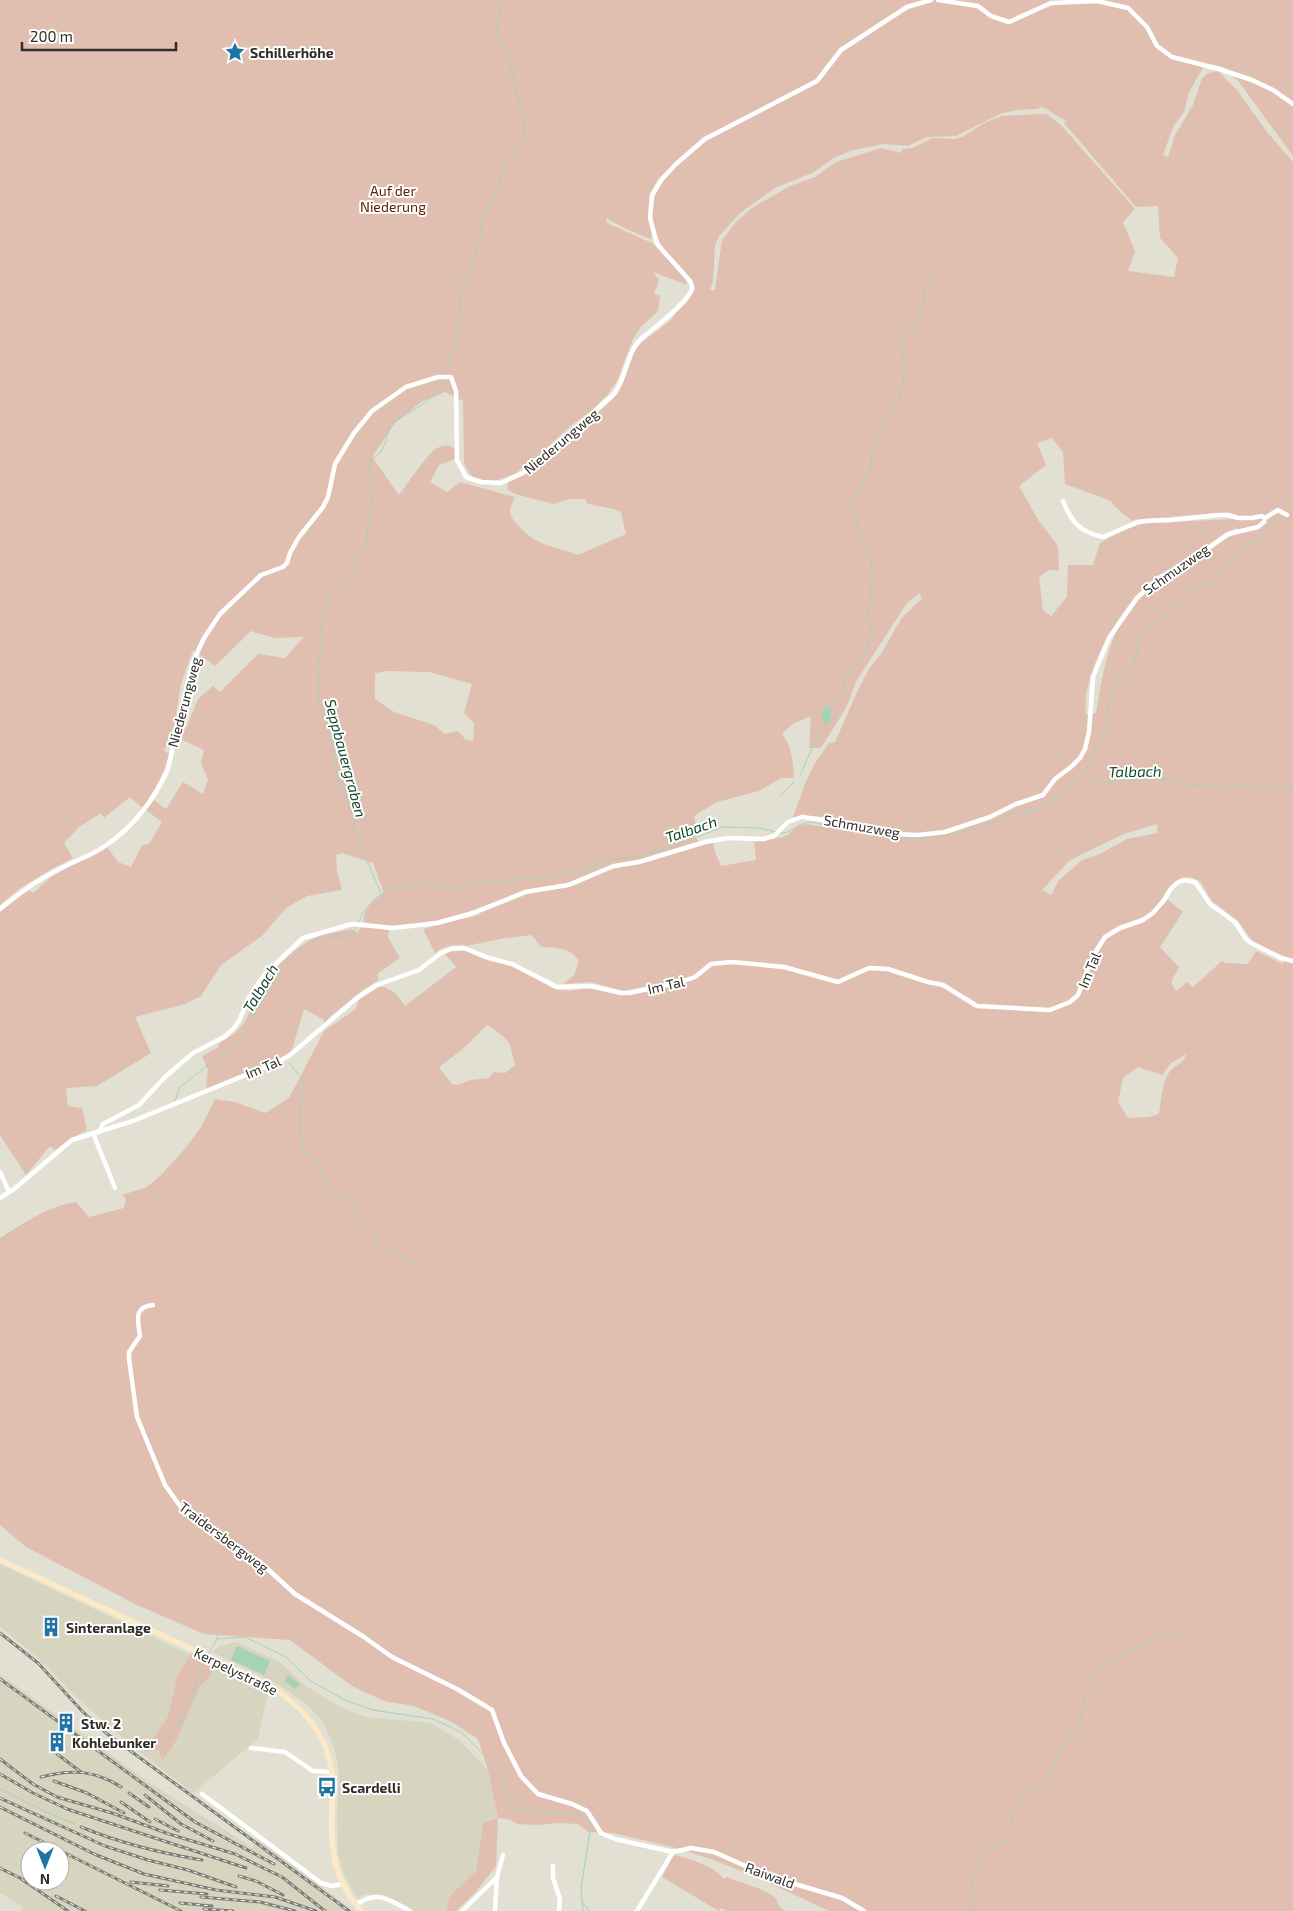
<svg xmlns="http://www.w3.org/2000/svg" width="1293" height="1911" viewBox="0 0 1293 1911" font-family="'Exo 2',sans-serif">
  <rect width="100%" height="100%" fill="#e1e0d3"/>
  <g fill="#d7d4c0" fill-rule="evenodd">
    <polygon points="0,1564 268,1692 258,1739 193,1793 133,1747 77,1698 37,1657 0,1627"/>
    <polygon points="237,1642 280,1662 304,1685 342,1708 366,1717 431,1723 459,1740 488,1770 498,1818 483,1823 476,1872 451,1895 446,1911 413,1911 379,1895 370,1894 363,1895 358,1898 345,1877 338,1854 337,1816 339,1774 336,1755 330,1737 325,1725 308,1705 274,1682 212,1652 220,1646"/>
    <path d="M 0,1674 L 148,1782 L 252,1847 L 258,1840 L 354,1911 L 21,1911 L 22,1906 L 0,1893 ZM 30,1851 L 60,1851 L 60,1881 L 30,1881 Z"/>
  </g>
  <g fill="#e0bfb0" fill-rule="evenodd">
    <path d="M 0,0 L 1293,0 L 1293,156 L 1239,82 L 1225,68 L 1212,64 L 1203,68 L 1189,92 L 1184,112 L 1173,127 L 1163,155 L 1168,157 L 1175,135 L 1193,105 L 1202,78 L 1208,73 L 1218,71 L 1237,90 L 1267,132 L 1293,162 L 1293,1911 L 829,1911 L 763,1880 L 711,1859 L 672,1847 L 613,1833 L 588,1832 L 578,1824 L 558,1823 L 538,1825 L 518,1824 L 508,1819 L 498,1818 L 496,1866 L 475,1893 L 456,1911 L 446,1911 L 450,1896 L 476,1871 L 483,1823 L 498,1818 L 488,1770 L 478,1739 L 452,1722 L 414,1706 L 384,1701 L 352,1686 L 290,1640 L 204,1634 L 137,1605 L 26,1547 L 0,1525 L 0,1238 C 24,1223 48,1206 76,1202 L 89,1217 L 124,1208 L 126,1199 L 122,1195 L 147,1187 L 159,1177 L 184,1150 L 201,1127 L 215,1099 L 235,1102 L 265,1113 L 289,1098 L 324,1031 L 356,1009 L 359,999 L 377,987 L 385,987 L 395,993 L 405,1006 L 456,967 L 445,954 L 452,950 L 462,949 L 483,959 L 517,967 L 552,988 L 560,990 L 569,991 L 588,988 L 608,992 L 657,991 L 653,985 L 623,991 L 591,982 L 563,984 L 574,975 L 579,961 C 570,947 557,948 541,947 L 532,935 L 505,938 L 466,946 C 456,943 443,946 435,953 L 423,929 L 479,915 L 480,913 L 531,893 L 574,886 L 609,869 L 649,861 L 713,842 L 715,852 L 721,866 L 756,860 L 754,842 L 783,837 L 789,834 L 796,827 L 806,824 L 839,829 L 843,821 L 815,816 L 793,817 L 806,781 L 815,763 L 829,743 L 835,742 L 857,692 L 869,669 L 881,654 L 901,619 L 922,598 L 919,593 L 907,603 L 857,680 L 846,708 L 821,748 L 809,748 L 811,716 L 794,723 L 782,734 C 792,746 793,763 794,778 L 781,778 L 759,791 L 717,802 L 694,816 L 697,828 L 693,834 L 699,842 L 639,860 L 624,862 L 571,883 L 524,891 L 460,915 L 421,924 L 389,926 L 364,922 C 363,907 374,901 384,893 L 373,863 L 342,853 L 336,855 L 337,870 L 342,890 L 307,896 L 286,908 L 263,935 L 221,965 L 201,996 L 185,1004 L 135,1017 L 151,1053 L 97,1086 L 66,1088 L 68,1106 L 82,1108 L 87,1130 L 70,1139 L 55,1150 L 50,1146 L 26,1175 L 0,1135 L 0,912 L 28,890 L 33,893 L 52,876 L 107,847 L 118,862 L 131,867 L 142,845 L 149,844 L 162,822 L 146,810 L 154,800 L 166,809 L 183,782 L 203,794 L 208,780 L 201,763 L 204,750 L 178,738 L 187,726 L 198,699 L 213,686 L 220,692 L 258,654 L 285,658 L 304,637 L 274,638 L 251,631 L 215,666 L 193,650 L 181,684 L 174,726 L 164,751 L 169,753 C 164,774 155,790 143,808 L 130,797 L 104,818 L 101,813 L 79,827 L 64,843 L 73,858 L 50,870 L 20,888 L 0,905 ZM 1041,107 C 1051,110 1057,118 1067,120 L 1064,123 L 1136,207 L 1158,206 L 1160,238 L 1178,258 L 1174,277 L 1128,271 L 1135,251 L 1123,222 L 1135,209 L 1060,124 L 1046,114 L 1040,114 L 1002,116 L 986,122 L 962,137 L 954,139 L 933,138 L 912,148 L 902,149 L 902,153 L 881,148 L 836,162 L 815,177 L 790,186 L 752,208 L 735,223 L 722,240 L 715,290 L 710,290 L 713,281 L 715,245 L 720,235 L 740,213 L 775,188 L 812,173 L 834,158 L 850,151 L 883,144 L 908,146 L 926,137 L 956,136 L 1002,113 L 1018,110 L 1038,109 ZM 672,170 C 666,178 658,186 655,196 C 643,233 671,259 693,283 L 695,289 L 669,322 L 642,342 L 635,350 L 624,381 L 618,393 L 608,404 L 525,474 L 508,482 L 507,489 L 515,494 L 553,504 L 570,499 L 585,499 L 588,504 L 614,509 L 621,512 L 626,534 L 578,555 C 555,546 535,546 519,526 C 515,522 511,518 510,512 C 510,508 513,501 515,497 L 460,482 L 447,492 L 430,482 L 439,465 L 456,459 L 456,450 C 450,443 441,445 434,450 C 424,459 408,483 399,495 L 372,457 L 395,423 L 421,402 L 445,392 L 463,401 L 464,464 L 472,477 L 492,482 L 514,474 L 539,455 L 569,427 L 591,411 L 608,394 L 617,381 L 633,339 L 641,327 L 658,311 L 660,296 L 654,294 L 659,280 L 653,272 L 687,285 L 685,277 L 654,244 L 607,223 L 606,218 L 624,228 L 650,239 L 652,237 C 649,216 645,178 672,170 ZM 1052,438 L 1063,452 L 1065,484 L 1111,501 L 1115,507 L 1131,520 L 1218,513 L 1236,514 L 1236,519 L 1145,523 C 1129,527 1114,535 1100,543 L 1093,565 L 1068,565 L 1067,597 L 1051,616 L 1043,610 L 1039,577 L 1049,570 L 1059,570 L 1058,546 L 1039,521 L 1019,486 L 1046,465 L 1037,443 ZM 1237,528 L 1238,533 C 1220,540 1209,553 1193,562 C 1177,571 1161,578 1147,590 C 1110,622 1104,667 1096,713 L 1086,715 C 1080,675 1119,609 1149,583 C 1161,571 1177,567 1191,557 C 1207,547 1219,535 1237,528 ZM 388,671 L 429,672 L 472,684 L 464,713 L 474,723 L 473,741 L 465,739 L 458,731 L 445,734 L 434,725 L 394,712 L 375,699 L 375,673 ZM 1157,824 L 1158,833 L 1127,839 L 1100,854 L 1082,860 L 1059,880 L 1051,895 L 1042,890 L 1070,860 L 1124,834 ZM 1190,877 L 1200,881 L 1212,901 L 1239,922 L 1252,941 L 1284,956 L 1283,964 L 1256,951 L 1248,964 L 1225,963 L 1222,961 L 1193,987 L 1187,982 L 1176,991 L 1171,982 L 1179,967 L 1160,947 L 1183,912 L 1167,899 C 1157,912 1148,921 1133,926 C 1126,928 1118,930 1111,935 C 1101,942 1098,954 1089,962 C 1098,940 1105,931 1128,923 C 1136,920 1145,917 1152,911 C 1168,897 1163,881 1190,877 ZM 487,1025 C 496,1031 509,1038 511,1049 C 513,1055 512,1058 516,1064 L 505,1073 L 494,1072 L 489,1078 L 471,1080 L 457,1085 L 452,1084 L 439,1067 L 464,1048 ZM 1186,1054 C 1184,1064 1176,1064 1170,1071 C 1162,1082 1161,1101 1159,1114 L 1149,1117 L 1128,1118 L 1118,1102 L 1123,1078 L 1138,1067 L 1162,1075 L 1171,1063 Z"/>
    <path d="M 361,927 L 389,930 L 388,937 L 400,958 L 377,974 L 379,980 L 364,989 L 332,1015 L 324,1024 L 324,1020 L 304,1009 L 291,1053 L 280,1059 L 206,1090 L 208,1070 L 202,1056 L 219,1047 L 218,1044 C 248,1027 245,1019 259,991 C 269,971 300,942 322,935 C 332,932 342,932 352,929 L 357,933 Z"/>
    <polygon points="191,1654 215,1666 212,1673 199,1688 176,1741 162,1761 159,1750 144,1751 168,1717 178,1674"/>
    <path d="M 676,1855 C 692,1860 714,1866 724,1879 L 727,1877 C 741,1883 760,1887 773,1896 C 780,1902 775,1905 785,1911 L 727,1911 L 721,1908 L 719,1911 L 662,1877 L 673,1856 Z"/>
  </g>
  <g fill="#a5d3b5">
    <polygon points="828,706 831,707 831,721 825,724 821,716 822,709"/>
    <polygon points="237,1646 270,1661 264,1675 231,1660"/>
    <polygon points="288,1675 300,1684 295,1689 284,1681"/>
  </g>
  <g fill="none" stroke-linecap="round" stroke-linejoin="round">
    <g stroke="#a5d3b5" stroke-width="1">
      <polyline points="446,372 459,328 459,313 463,283 473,266 477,249 482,239 481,222 487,212 508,159 514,154 515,149 523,139 525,128 510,64 497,32 500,9 498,0"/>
      <path d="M 321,616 L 334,589 L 352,571 L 356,558 L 362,551 L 367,540 L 368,528 L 371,520 L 370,512 L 373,504 L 371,496 L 374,490 L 369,465 L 371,459 C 387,452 385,436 392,423 C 409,412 436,400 444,380"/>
      <polyline points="320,621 323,641 318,662 319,708 332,737 334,750 333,759 338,779 355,820 353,828 381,893"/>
      <path d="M 831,706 L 841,697 L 846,679 L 868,647 L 872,625 L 866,617 C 872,595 875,575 869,552 C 865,540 856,533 857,520 L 850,512 L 849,503 L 856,496 L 863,480 L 870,471 L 872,452 L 885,419 L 899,399 L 900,389 L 903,385 L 904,372 L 900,363 L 903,358 L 901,343 L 903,337 L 915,326 L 917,318 L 924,305 L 923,293 L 930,280 L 935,274"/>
      <polyline points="800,776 814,743 825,724"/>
      <path d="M 1081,776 L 1089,766 L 1099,739 L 1106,728 L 1107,710 L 1124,669 L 1134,665 C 1137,654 1138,640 1146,630 C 1154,621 1166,620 1170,608 L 1175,607 L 1190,590 L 1213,581 L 1228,563 L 1229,558 L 1262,537 L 1268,525 L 1286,516"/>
      <polyline points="780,796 794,782"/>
      <path d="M 779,833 C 791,835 796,823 811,822 L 893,839 L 940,837 L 983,826 L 1016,812 L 1036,810 L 1067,790 L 1081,776 L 1105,783 L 1117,780 L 1151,778 L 1175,781 L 1183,784 L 1211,786 L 1226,789 L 1237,785 L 1265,791 L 1280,782 L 1293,788"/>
      <polyline points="358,923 364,911 376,898 385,892 410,885 436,885 454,888 479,882 510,881 522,879 534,879 577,869 588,868 610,860 638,856 672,847 722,827 759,828 776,832"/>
      <polyline points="289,1063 299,1075"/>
      <polyline points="303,1079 304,1091 299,1116 303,1150 319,1162 324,1177 330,1186 336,1193 348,1197"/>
      <polyline points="175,1101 180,1087 243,1038 273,980 289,960 313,941 329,937 351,936 357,927"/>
      <polyline points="351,1200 356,1205 360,1219 372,1234 379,1248 419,1265"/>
      <polyline points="1158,1637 1179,1631"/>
      <polyline points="217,1639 218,1628"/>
      <polyline points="209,1653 217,1639 245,1637 286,1657 311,1681 347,1701 373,1710 433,1719 461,1732 499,1770 515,1809 524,1811 578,1814 586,1817 591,1825 581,1888 583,1911"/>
      <polyline points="1089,1686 1095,1671 1154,1639"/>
      <polyline points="160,1750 179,1724 206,1659"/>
      <polyline points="0,1789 48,1813 75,1824"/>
      <path d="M 1010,1827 C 1011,1815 1020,1808 1019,1796 L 1037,1788 L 1044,1781 L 1062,1749 L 1079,1725 L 1086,1693"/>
      <polyline points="582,1902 590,1911"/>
      <path d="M 967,1911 C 971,1903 970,1896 971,1888 C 975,1862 983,1853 1005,1843 L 1009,1833"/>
    </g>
    <g stroke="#fff" stroke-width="4.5">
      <polyline points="938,0 978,6 991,16 1009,22 1051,3 1097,1 1128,8 1147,27 1157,46 1172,57 1219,69 1252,80 1273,90 1293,104"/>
      <polyline points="1265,518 1278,510 1287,515"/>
      <path d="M 0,909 C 17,895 34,882 54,872 C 70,862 90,857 105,846 C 133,827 154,800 168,769 L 192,664 L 204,638 L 220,614 L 261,575 L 283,567 L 287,563 L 290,553 L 299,537 L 323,507 L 328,497 L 335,464 L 354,433 L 372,411 L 406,387 L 438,377 L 451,377 L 456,391 L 457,460 L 466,477 L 481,482 L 501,483 L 523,473 L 536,464 L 614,394 C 626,379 626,353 641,339 C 651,330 691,301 692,288 C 692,285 691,283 690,281 L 657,244 L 650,218 L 652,195 L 662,179 L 676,164 L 705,139 L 817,81 L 841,50 L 907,7 L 931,0"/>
      <path d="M 99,1132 L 103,1124 L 139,1105 L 165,1077 L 193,1053 L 224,1037 L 234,1028 L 239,1021 L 249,997 L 265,974 L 303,938 L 352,924 L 393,928 L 437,923 L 473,913 L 525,892 L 568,885 L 614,866 L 639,862 L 705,842 L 728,838 L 763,839 L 774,836 L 788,822 L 802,817 L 839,822 L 894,834 L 918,835 L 945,832 L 990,817 L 1016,804 L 1043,795 L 1055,779 L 1071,767 L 1080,758 L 1085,749 L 1089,732 L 1093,677 L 1109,638 L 1137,598 L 1159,578 L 1193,559 L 1228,534 L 1258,527 L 1264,522 L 1265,518 L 1262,516 L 1252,518 L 1238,518 L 1228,515 L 1219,515 L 1171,520 L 1146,521 L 1138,522 L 1103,537 C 1080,532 1072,523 1063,501"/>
      <polyline points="93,1133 115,1188"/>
      <polyline points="0,1172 9,1192"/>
      <polyline points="0,1198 14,1189 72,1140 133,1121 280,1061 290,1055 357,998 377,985 419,970 441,953 451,949 464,948 489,958 512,964 557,987 591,986 621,993 629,993 681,982 695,977 711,964 732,962 784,967 838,982 869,968 888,969 928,982 943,985 977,1006 1050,1010 1070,1002 1078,995 1093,956 1105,937 1120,928 1143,920 1153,913 1165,899 1170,890 1177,883 1183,880 1195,882 1210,904 1235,922 1246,939 1251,943 1281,958 1293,961"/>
      <path d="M 153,1305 C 133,1307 138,1321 140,1336 L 129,1352 L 129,1359 L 137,1417 L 165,1485 L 180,1506 L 220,1538 L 260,1562 L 295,1594 L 364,1637 L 392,1657 L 457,1689 L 492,1710 L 504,1743 L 521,1776 L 538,1794 L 572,1804 L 587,1811 L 601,1833 L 615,1839 L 673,1852"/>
      <polyline points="251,1748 285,1752 313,1771 332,1772"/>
      <polyline points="202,1794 321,1883 332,1886 342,1884"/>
      <polyline points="673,1852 691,1848 714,1852 768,1876 842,1898 864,1911"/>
      <polyline points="553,1866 553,1878 560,1899 559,1911"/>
      <path d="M 356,1905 C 376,1889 390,1900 410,1911"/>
      <polyline points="462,1911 497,1877"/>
      <polyline points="495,1911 497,1877 503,1855"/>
      <polyline points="637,1911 673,1852"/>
    </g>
    <path stroke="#fde8c8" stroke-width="5.5" d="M 0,1560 L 267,1684 C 298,1703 324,1729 331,1766 C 334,1781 332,1797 332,1812 C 330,1850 335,1882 361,1911"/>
    <defs>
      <g id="rail">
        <polyline points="0,1633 38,1663 82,1711 106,1733 349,1911"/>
        <polyline points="0,1679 195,1822 274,1864"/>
        <polyline points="57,1754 81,1772"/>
        <polyline points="0,1759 33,1784 57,1797 112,1813 169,1834 235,1854 282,1877 325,1911"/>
        <polyline points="0,1774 33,1793 67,1809 246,1868"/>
        <path d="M 41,1777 C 71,1769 95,1770 121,1787"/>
        <polyline points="54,1781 87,1793 124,1813"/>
        <polyline points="129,1793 149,1807"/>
        <polyline points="145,1795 181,1824 213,1841"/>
        <polyline points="0,1798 105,1846 148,1860 188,1870 236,1887"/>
        <polyline points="121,1802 150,1822"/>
        <polyline points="0,1807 94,1854 144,1874 216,1890 275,1897 316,1911"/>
        <polyline points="155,1819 178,1831"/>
        <path d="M 81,1827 C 120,1843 160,1853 202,1860"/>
        <polyline points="25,1833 181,1911"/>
        <polyline points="0,1868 20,1878 68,1911"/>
        <polyline points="239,1876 256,1881 283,1895"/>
        <polyline points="131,1882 168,1886"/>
        <polyline points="160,1890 207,1894"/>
        <polyline points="56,1896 85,1911"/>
        <polyline points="201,1897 260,1902 295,1911"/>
        <polyline points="180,1903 212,1906"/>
        <polyline points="204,1909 233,1911"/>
      </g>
    </defs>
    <use href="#rail" stroke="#7e7d75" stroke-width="3"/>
    <use href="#rail" stroke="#fff" stroke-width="1" stroke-dasharray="4" stroke-linecap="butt"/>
  </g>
  <defs>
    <symbol id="sight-bare" viewBox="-9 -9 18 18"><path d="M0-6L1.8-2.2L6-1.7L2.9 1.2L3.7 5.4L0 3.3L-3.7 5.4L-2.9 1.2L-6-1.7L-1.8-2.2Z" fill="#1f74a4" stroke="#fff" stroke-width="2.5" paint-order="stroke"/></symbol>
    <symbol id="building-bare" viewBox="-9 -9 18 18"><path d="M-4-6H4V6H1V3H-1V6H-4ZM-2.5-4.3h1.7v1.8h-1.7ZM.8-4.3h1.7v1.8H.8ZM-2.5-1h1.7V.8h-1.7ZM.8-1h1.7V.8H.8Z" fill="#1f74a4" stroke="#fff" stroke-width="2.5" paint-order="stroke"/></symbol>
    <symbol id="bus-bare" viewBox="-9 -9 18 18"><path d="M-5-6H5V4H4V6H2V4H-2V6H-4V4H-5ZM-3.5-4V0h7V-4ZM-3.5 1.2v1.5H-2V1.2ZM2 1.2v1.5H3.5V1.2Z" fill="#1f74a4" stroke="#fff" stroke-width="2.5" paint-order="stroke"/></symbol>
  </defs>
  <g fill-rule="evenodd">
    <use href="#sight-bare" x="221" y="38" width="28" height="28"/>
    <use href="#building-bare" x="37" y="1613" width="28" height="28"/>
    <use href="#building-bare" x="52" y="1709" width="28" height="28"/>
    <use href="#building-bare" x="43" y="1728" width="28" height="28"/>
    <use href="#bus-bare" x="313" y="1773" width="28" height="28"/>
  </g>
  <g text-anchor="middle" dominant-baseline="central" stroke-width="4" stroke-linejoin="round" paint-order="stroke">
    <g font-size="14" font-weight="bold" fill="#2e2d28" stroke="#fff" text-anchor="start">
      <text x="250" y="52">Schillerhöhe</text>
      <text x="66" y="1627">Sinteranlage</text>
      <text x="81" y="1723">Stw. 2</text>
      <text x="72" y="1742">Kohlebunker</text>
      <text x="342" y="1787">Scardelli</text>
    </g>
    <g font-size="14" fill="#5c2302" stroke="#fff">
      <text x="393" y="190">Auf der<tspan x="393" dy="16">Niederung</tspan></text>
    </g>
    <g font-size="14" fill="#2e2d28" stroke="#fff">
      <text transform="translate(561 441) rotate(-40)">Niederungweg</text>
      <text transform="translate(1176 569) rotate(-35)">Schmuzweg</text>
      <text transform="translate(184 702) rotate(-75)">Niederungweg</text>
      <text transform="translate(862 826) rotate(10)">Schmuzweg</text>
      <text transform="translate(1089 970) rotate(-67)">Im Tal</text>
      <text transform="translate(666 985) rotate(-13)">Im Tal</text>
      <text transform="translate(263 1067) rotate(-23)">Im Tal</text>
      <text transform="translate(224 1537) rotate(37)">Traidersbergweg</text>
      <text transform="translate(236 1671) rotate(26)">Kerpelystraße</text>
      <text transform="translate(770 1875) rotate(20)">Raiwald</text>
    </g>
    <g font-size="15" font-style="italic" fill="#10472a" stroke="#fff">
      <text transform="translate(346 758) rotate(75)">Seppbauergraben</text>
      <text transform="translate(1135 771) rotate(-1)">Talbach</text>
      <text transform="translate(691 829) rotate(-19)">Talbach</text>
      <text transform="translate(260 988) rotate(-59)">Talbach</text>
    </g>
  </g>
  <g transform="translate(45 1866) rotate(180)"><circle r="24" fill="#ffffff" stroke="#ababa9"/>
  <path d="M0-4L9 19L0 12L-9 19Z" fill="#1f74a4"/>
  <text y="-8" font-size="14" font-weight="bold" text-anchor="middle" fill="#2e2d28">N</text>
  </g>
  <path d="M22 42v8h154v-8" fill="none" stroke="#2e2d28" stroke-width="2.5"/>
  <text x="30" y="42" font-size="15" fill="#2e2d28" stroke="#ffffff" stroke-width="4" paint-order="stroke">200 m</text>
</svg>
